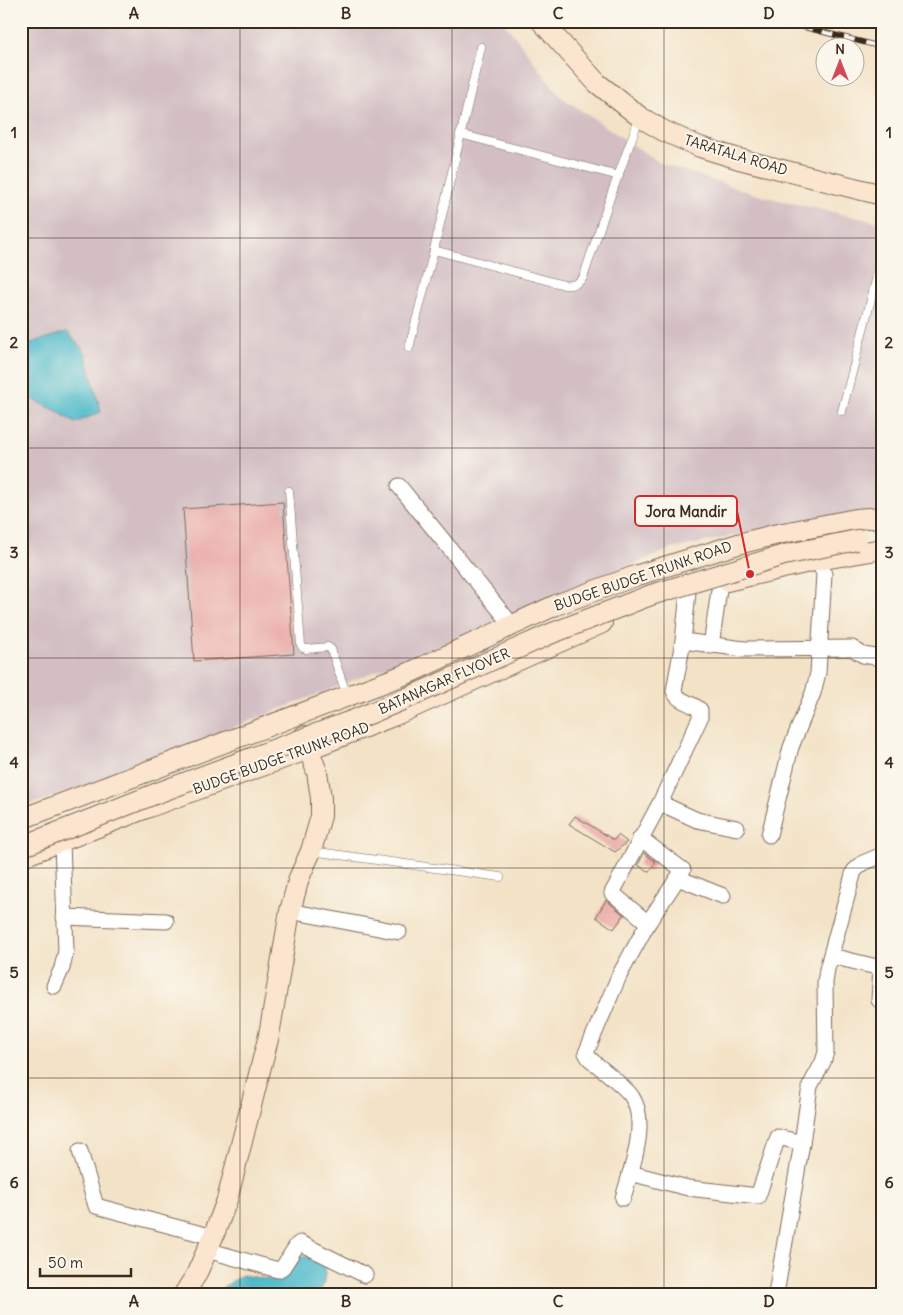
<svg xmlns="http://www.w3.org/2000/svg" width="903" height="1315" viewBox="0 0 903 1315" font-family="Delius,sans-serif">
  <rect width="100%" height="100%" fill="#fbf7ec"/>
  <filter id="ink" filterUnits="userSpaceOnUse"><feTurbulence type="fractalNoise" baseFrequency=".02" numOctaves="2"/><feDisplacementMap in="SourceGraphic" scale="10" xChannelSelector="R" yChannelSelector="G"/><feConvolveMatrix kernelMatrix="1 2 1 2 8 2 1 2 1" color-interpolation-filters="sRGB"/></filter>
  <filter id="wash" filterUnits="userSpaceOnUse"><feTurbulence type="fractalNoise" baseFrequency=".0096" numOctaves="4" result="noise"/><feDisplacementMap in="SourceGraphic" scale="20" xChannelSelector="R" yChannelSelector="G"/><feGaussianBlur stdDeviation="1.12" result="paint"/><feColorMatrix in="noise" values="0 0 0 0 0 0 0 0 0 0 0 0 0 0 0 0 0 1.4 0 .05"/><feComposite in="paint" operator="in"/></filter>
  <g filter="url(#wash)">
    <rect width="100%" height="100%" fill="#f3e2c6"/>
    <polygon fill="#d2bec3" points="21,21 503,21 561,97 660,163 761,196 882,223 882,512 821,518 671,549 439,646 91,784 21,808"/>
    <g fill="#4eb9ca" stroke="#447274">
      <polygon points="67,332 85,352 101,412 75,423 57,411 21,394 21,346"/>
      <polygon points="301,1255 320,1260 326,1267 323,1286 317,1294 221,1294 225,1286 242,1275 273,1280 286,1274"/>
    </g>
    <g id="blocks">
      <g fill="#eaadaa">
        <polygon points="283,502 294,654 194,661 183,509"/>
        <polygon points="575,816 614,840 618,835 627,842 615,852 569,824"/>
        <polygon points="644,853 655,861 655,864 649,872 638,865"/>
        <polygon points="606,900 624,915 614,929 596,917"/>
      </g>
    </g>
  </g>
  <g filter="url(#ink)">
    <use href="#blocks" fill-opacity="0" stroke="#7b6a59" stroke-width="1"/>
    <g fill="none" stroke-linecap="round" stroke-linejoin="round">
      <defs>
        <g id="lane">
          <path d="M 481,47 L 434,250 L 564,285 C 573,286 577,284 583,278 L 611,195 L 639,119"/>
          <polyline points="460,134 619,176"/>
          <polyline points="409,348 434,250"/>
          <polyline points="842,411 882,257"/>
          <polyline points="289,491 301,645 303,648 306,649 328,647 331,649 347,696"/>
          <polyline points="311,851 500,877"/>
        </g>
        <g id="street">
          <polyline points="399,486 512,625"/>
          <polyline points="683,641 744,649 852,648 863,655 882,658"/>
          <polyline points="711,646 720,583"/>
          <polyline points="660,803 697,820 737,828"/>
          <polyline points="769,835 791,747 813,693 818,673 824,574 818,560"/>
          <polyline points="678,878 723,896"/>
          <polyline points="290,911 399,932"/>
          <polyline points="64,917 166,921"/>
          <path d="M 648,923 L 612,893 L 660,803 L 700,718 L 700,710 C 692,702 679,703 674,691 L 683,641 L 688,592"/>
          <polyline points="831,956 881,968 879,1000 882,1000"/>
          <polyline points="54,986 62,968 66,951 62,842"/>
          <polyline points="80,1151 96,1206 213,1237"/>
          <polyline points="630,1173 688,1188 758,1196 778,1137 802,1143"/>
          <path d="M 623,1198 C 631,1170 649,1123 632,1097 C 626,1087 599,1067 589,1058 L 586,1053 L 619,976 L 648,923 L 683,870 L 640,838"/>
          <polyline points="207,1250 278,1270 283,1267 297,1245 300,1243 365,1275"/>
          <polyline points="776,1294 802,1143 810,1086 823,1062 826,1052 825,983 827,969 854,871 863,863 882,855"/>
        </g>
        <g id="secondary">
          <polyline points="541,21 597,83 640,117 664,131 700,147 739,159 882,195"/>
          <polyline points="727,581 818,560 882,549"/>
          <polyline points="21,819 409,673 556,605 638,575 738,544 778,534 856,519 882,517"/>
          <polyline points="21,857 149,807 309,749 393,716 602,623"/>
          <polyline points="184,1294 196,1275 213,1237 227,1200 269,1035 290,911 299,878 311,851 321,816 321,798 317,772 304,736"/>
        </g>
      </defs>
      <use href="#lane" stroke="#7b6a59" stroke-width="9"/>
      <use href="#street" stroke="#7b6a59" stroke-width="17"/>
      <use href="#secondary" stroke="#7b6a59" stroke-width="22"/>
      <use href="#lane" stroke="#fff" stroke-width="8"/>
      <use href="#street" stroke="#fff" stroke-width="15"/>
      <use href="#secondary" stroke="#fce5cf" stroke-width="20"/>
      <defs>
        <g id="rail">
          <polyline points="780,21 882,47"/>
          <polyline points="874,21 882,23"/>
        </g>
      </defs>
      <use href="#rail" stroke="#3b2a1e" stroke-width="5.5"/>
      <use href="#rail" stroke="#fbf7ec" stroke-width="4" stroke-dasharray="11" stroke-linecap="butt"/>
      <defs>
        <polyline id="secondary-bridge" points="21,847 160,792 359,718 412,696 550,634 651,595 784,555 857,540"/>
      </defs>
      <use href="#secondary-bridge" stroke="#7b6a59" stroke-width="22" stroke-linecap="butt"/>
      <use href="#secondary-bridge" stroke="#fce5cf" stroke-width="20"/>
    </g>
  </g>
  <path fill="none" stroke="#3b2a1e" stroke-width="1" stroke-opacity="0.55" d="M 240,21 L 240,1294M 452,21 L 452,1294M 664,21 L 664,1294M 21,238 L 882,238M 21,448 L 882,448M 21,658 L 882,658M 21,868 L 882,868M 21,1078 L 882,1078"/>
  <g text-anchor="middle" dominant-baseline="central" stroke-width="4" stroke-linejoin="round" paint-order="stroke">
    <g font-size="14" fill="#3b2a1e" stroke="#fbf7ec">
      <text transform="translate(736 155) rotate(17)">TARATALA ROAD</text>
      <text transform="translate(643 576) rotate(-19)">BUDGE BUDGE TRUNK ROAD</text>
      <text transform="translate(444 681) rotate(-24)">BATANAGAR FLYOVER</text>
      <text transform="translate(281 758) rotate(-20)">BUDGE BUDGE TRUNK ROAD</text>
    </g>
  </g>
  <path fill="none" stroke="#d62828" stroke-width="2" d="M750 574L737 511"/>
  <circle fill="#d62828" stroke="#fbf7ec" stroke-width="2" cx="750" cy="574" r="5"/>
  <rect fill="#fbf7ec" stroke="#d62828" stroke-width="2" x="635" y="496" width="102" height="30" rx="5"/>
  <g font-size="15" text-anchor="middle" font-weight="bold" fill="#3b2a1e">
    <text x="686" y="517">Jora Mandir</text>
  </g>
  <rect width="903" height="1315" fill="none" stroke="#fbf7ec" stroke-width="55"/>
  <g transform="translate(840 62)"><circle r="24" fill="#fbf7ec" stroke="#aea59a"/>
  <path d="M0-4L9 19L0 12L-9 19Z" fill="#d1495b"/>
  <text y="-8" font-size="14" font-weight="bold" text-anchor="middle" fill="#3b2a1e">N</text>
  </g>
  <path d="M40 1268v8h91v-8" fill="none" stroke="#3b2a1e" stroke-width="2.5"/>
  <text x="48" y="1268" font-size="15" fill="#3b2a1e" stroke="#fbf7ec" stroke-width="4" paint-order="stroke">50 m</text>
  <rect x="28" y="28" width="848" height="1260" fill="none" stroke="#3b2a1e" stroke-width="2"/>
  <g font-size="16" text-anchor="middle" font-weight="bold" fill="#3b2a1e">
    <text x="134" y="19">A</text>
    <text x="346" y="19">B</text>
    <text x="558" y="19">C</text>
    <text x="769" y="19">D</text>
    <text x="14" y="138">1</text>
    <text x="889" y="138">1</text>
    <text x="14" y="348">2</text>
    <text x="889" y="348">2</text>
    <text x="14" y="558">3</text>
    <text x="889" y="558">3</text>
    <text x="14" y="768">4</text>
    <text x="889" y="768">4</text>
    <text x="14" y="978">5</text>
    <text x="889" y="978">5</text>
    <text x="14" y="1188">6</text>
    <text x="889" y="1188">6</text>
    <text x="134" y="1307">A</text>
    <text x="346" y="1307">B</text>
    <text x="558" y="1307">C</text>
    <text x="769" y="1307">D</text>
  </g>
</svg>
